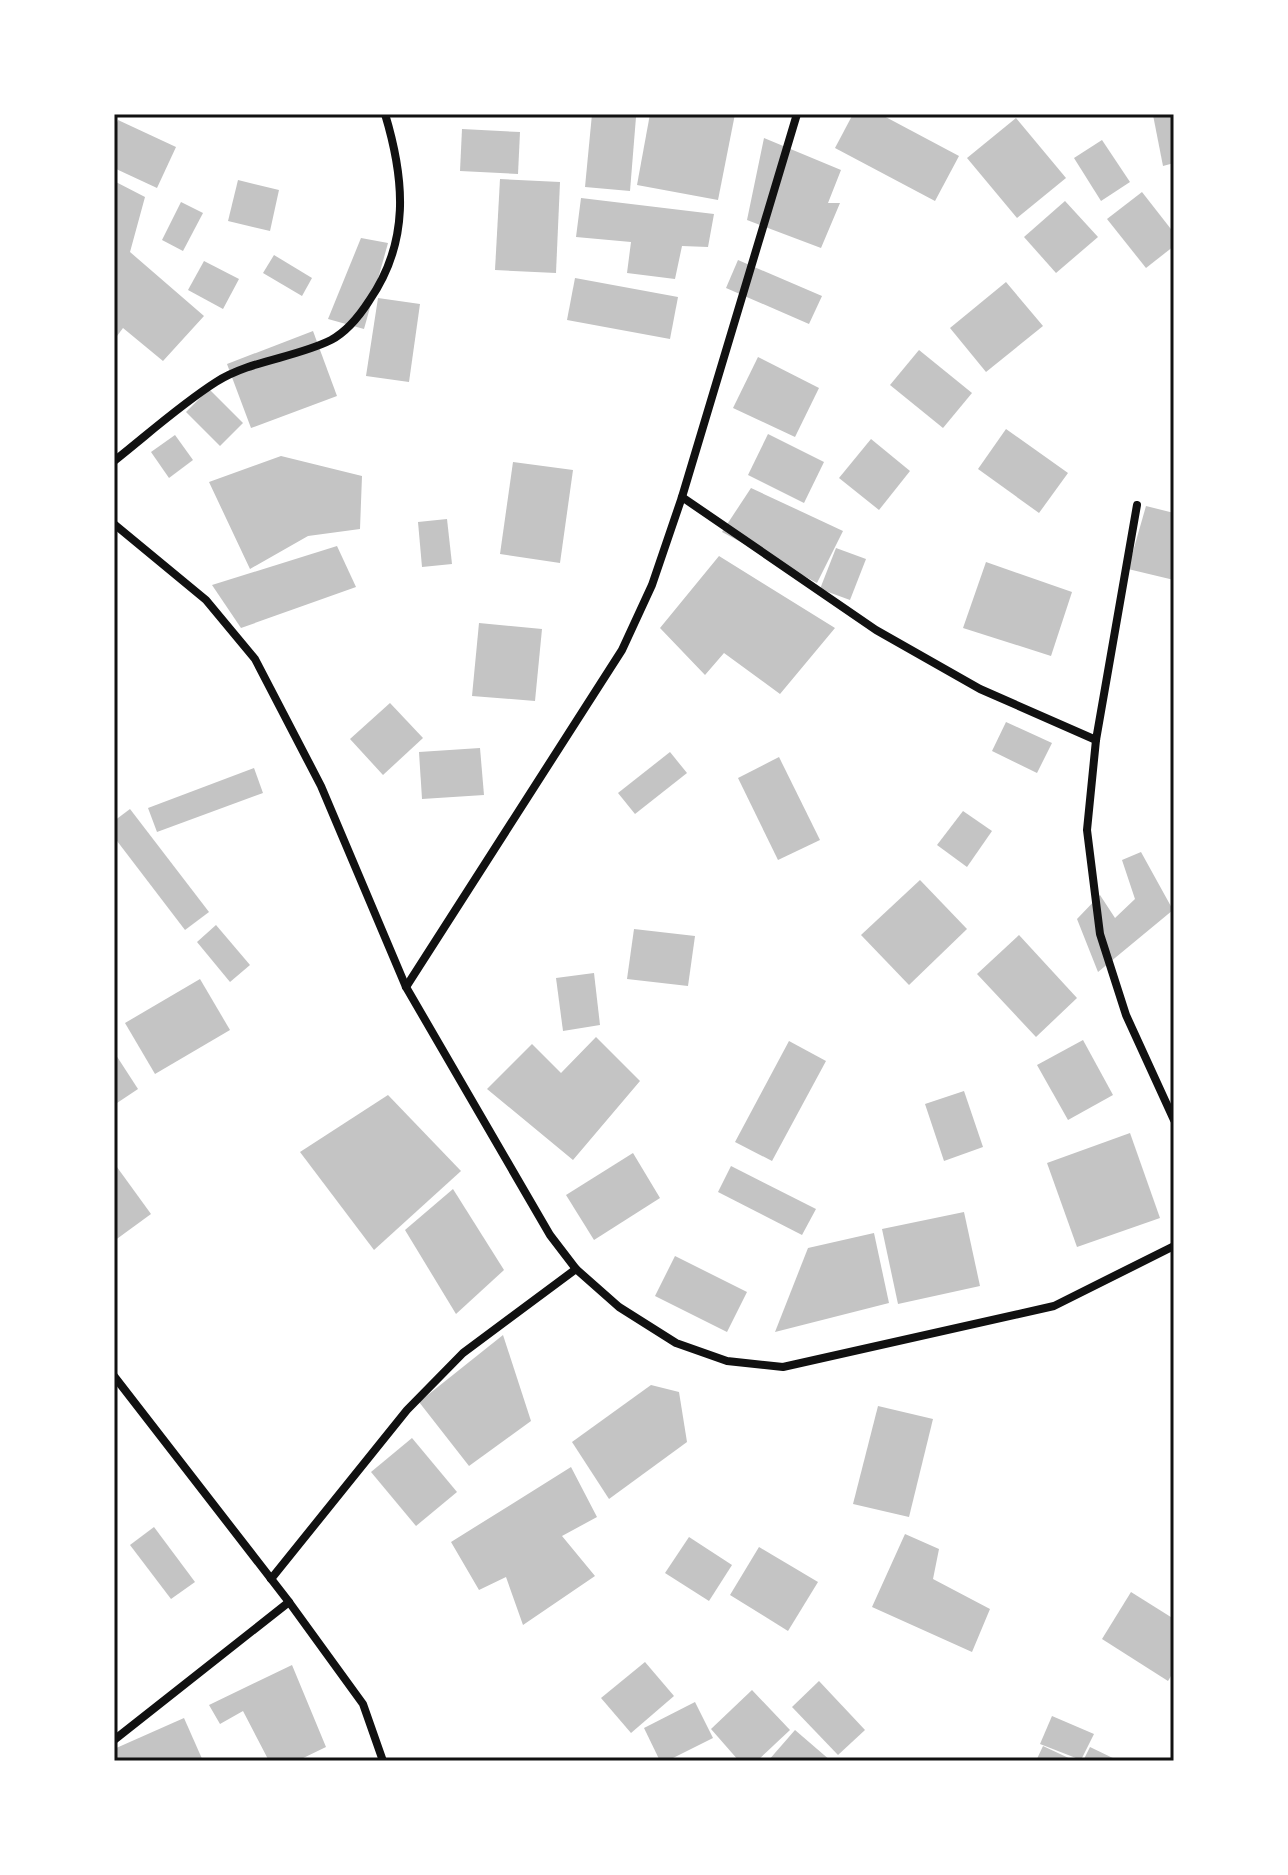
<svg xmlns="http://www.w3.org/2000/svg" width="1288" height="1875" viewBox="0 0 1288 1875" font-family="'Nunito Sans',sans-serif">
  <rect width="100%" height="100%" fill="#fff"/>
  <g fill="#c4c4c4">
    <polygon points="592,114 636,117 630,191 585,187"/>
    <polygon points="650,114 735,114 718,200 637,185"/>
    <polygon points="853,114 880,114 959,156 935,201 835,148"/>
    <polygon points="1174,114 1174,163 1163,166 1153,115"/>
    <polygon points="1016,118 1066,178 1017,218 967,158"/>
    <polygon points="118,120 176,147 157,188 114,168 114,129"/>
    <polygon points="462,129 520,132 518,174 460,171"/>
    <polygon points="764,138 841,170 828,203 840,203 821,248 747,220"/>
    <polygon points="1102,140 1130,182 1101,201 1074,158"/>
    <polygon points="500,179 560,182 556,273 495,270"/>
    <polygon points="238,180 279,190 270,231 228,221"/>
    <polygon points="114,181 145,197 130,252 204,316 163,361 123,328 114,340"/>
    <polygon points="1142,192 1174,233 1174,246 1146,268 1107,219"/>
    <polygon points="581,198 714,214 708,247 682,246 675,279 627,273 631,242 576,237"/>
    <polygon points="1065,201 1098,237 1056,273 1024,237"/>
    <polygon points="181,202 203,213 183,251 162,240"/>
    <polygon points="361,238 388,243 364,329 328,319"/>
    <polygon points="274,255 312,278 302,296 263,273"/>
    <polygon points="738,260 822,296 809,324 726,288"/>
    <polygon points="204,261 239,279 223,309 188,290"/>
    <polygon points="575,278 678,297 670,339 567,320"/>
    <polygon points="1006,282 1043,326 986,372 950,328"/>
    <polygon points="378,298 420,304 409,382 366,376"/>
    <polygon points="313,331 337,396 251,428 227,364"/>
    <polygon points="919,350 972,393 943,428 890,385"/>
    <polygon points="758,357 819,388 795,437 733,408"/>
    <polygon points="209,389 243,423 220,446 186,412"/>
    <polygon points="1006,429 1068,473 1039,513 978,469"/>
    <polygon points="768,434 824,462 804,503 748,475"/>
    <polygon points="175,435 193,460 169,478 151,452"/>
    <polygon points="871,439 910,471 879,510 839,478"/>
    <polygon points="281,456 362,476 360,529 308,536 250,569 209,482"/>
    <polygon points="513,462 573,470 560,563 500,554"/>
    <polygon points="751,488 843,531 817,583 722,532"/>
    <polygon points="1146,506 1174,513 1174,580 1128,569"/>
    <polygon points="447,519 452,564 422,567 418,522"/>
    <polygon points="337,546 356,587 241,628 212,585"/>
    <polygon points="836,548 866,559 850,600 820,589"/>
    <polygon points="719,556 835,628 780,694 724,653 705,675 660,628"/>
    <polygon points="986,562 1072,592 1051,656 963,628"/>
    <polygon points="479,623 542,629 535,701 472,696"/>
    <polygon points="390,703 423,738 383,775 350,739"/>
    <polygon points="1006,722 1052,743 1037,773 992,751"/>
    <polygon points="480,748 484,795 422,799 419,752"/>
    <polygon points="670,752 687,773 635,814 618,793"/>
    <polygon points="779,757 820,840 778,860 738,778"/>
    <polygon points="254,768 263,793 157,832 148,808"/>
    <polygon points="130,809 209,912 185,930 114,837 114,821"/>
    <polygon points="963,811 992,831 967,867 937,845"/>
    <polygon points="1141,852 1173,910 1098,972 1077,919 1100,895 1115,918 1135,899 1122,860"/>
    <polygon points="920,880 967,929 909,985 861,935"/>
    <polygon points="216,925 250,965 230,982 197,942"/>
    <polygon points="634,929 695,936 688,986 627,979"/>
    <polygon points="1019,935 1077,998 1036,1037 977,974"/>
    <polygon points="594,973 600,1025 563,1031 556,978"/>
    <polygon points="200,979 230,1030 155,1074 125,1023"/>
    <polygon points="596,1037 640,1081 573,1160 487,1089 532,1044 561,1073"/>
    <polygon points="1083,1040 1113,1095 1068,1120 1037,1065"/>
    <polygon points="789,1041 826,1061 772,1161 735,1142"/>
    <polygon points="114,1052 138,1089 114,1105"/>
    <polygon points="964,1091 983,1147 944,1161 925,1104"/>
    <polygon points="388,1095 461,1171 374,1250 300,1152"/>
    <polygon points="1130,1133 1160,1218 1077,1247 1047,1163"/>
    <polygon points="633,1153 660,1198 594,1240 566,1195"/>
    <polygon points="114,1163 151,1214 114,1241"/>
    <polygon points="731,1166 816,1209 802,1235 718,1192"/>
    <polygon points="453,1189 504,1270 456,1314 405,1230"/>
    <polygon points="964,1212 980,1286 898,1304 882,1229"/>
    <polygon points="874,1233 889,1303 775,1332 808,1248"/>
    <polygon points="675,1256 747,1292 727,1332 655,1296"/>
    <polygon points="503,1335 531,1421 469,1466 419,1402"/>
    <polygon points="651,1385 679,1392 687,1442 609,1499 572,1442"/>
    <polygon points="878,1406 933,1419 909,1517 853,1504"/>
    <polygon points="412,1438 457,1492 416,1526 371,1472"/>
    <polygon points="571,1467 597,1517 562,1536 595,1576 523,1625 506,1577 479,1590 451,1542"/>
    <polygon points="154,1527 195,1582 171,1599 130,1545"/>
    <polygon points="905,1534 939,1549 933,1579 990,1609 972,1652 872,1607"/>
    <polygon points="689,1537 732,1565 709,1601 665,1573"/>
    <polygon points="759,1547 818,1582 788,1631 730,1595"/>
    <polygon points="1131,1592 1174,1619 1174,1671 1168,1681 1102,1639"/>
    <polygon points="645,1662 674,1696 631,1733 601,1698"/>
    <polygon points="292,1665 326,1747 297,1761 269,1761 243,1711 220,1724 209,1705"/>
    <polygon points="819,1681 865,1730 838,1755 792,1707"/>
    <polygon points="752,1690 790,1730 757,1761 739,1761 711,1729"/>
    <polygon points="695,1702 713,1738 667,1761 660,1761 644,1728"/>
    <polygon points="1052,1716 1094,1734 1081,1760 1040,1744"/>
    <polygon points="184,1718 203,1761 114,1761 114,1749"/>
    <polygon points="795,1730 831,1761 768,1761"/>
    <polygon points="1043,1746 1075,1761 1036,1761"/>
    <polygon points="1090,1747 1119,1761 1083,1761"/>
  </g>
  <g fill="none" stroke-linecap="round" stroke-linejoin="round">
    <g stroke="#111" stroke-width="8">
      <path d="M 114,461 C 147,435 180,405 216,382 C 251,360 295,358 331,340 C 346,332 360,315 369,301 C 410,242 405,180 385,114"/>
      <polyline points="682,497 876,630 980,689 1096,740"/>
      <polyline points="1137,505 1096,740 1087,830 1100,934 1126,1015 1174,1120"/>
      <polyline points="114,524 206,600 255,659 321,786 406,987 550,1235 576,1269 619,1307 676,1343 727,1361 783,1367 1054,1306 1174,1246"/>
      <polyline points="406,987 622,650 652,585 682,497 797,114"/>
      <polyline points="114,1376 289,1602 363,1704 383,1761"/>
      <polyline points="271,1579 407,1410 463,1353 576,1269"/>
      <polyline points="114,1740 289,1602"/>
    </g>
  </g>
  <rect width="1288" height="1875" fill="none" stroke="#ffffff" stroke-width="232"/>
  <rect x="116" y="116" width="1056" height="1643" fill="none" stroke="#111" stroke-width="3"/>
</svg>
